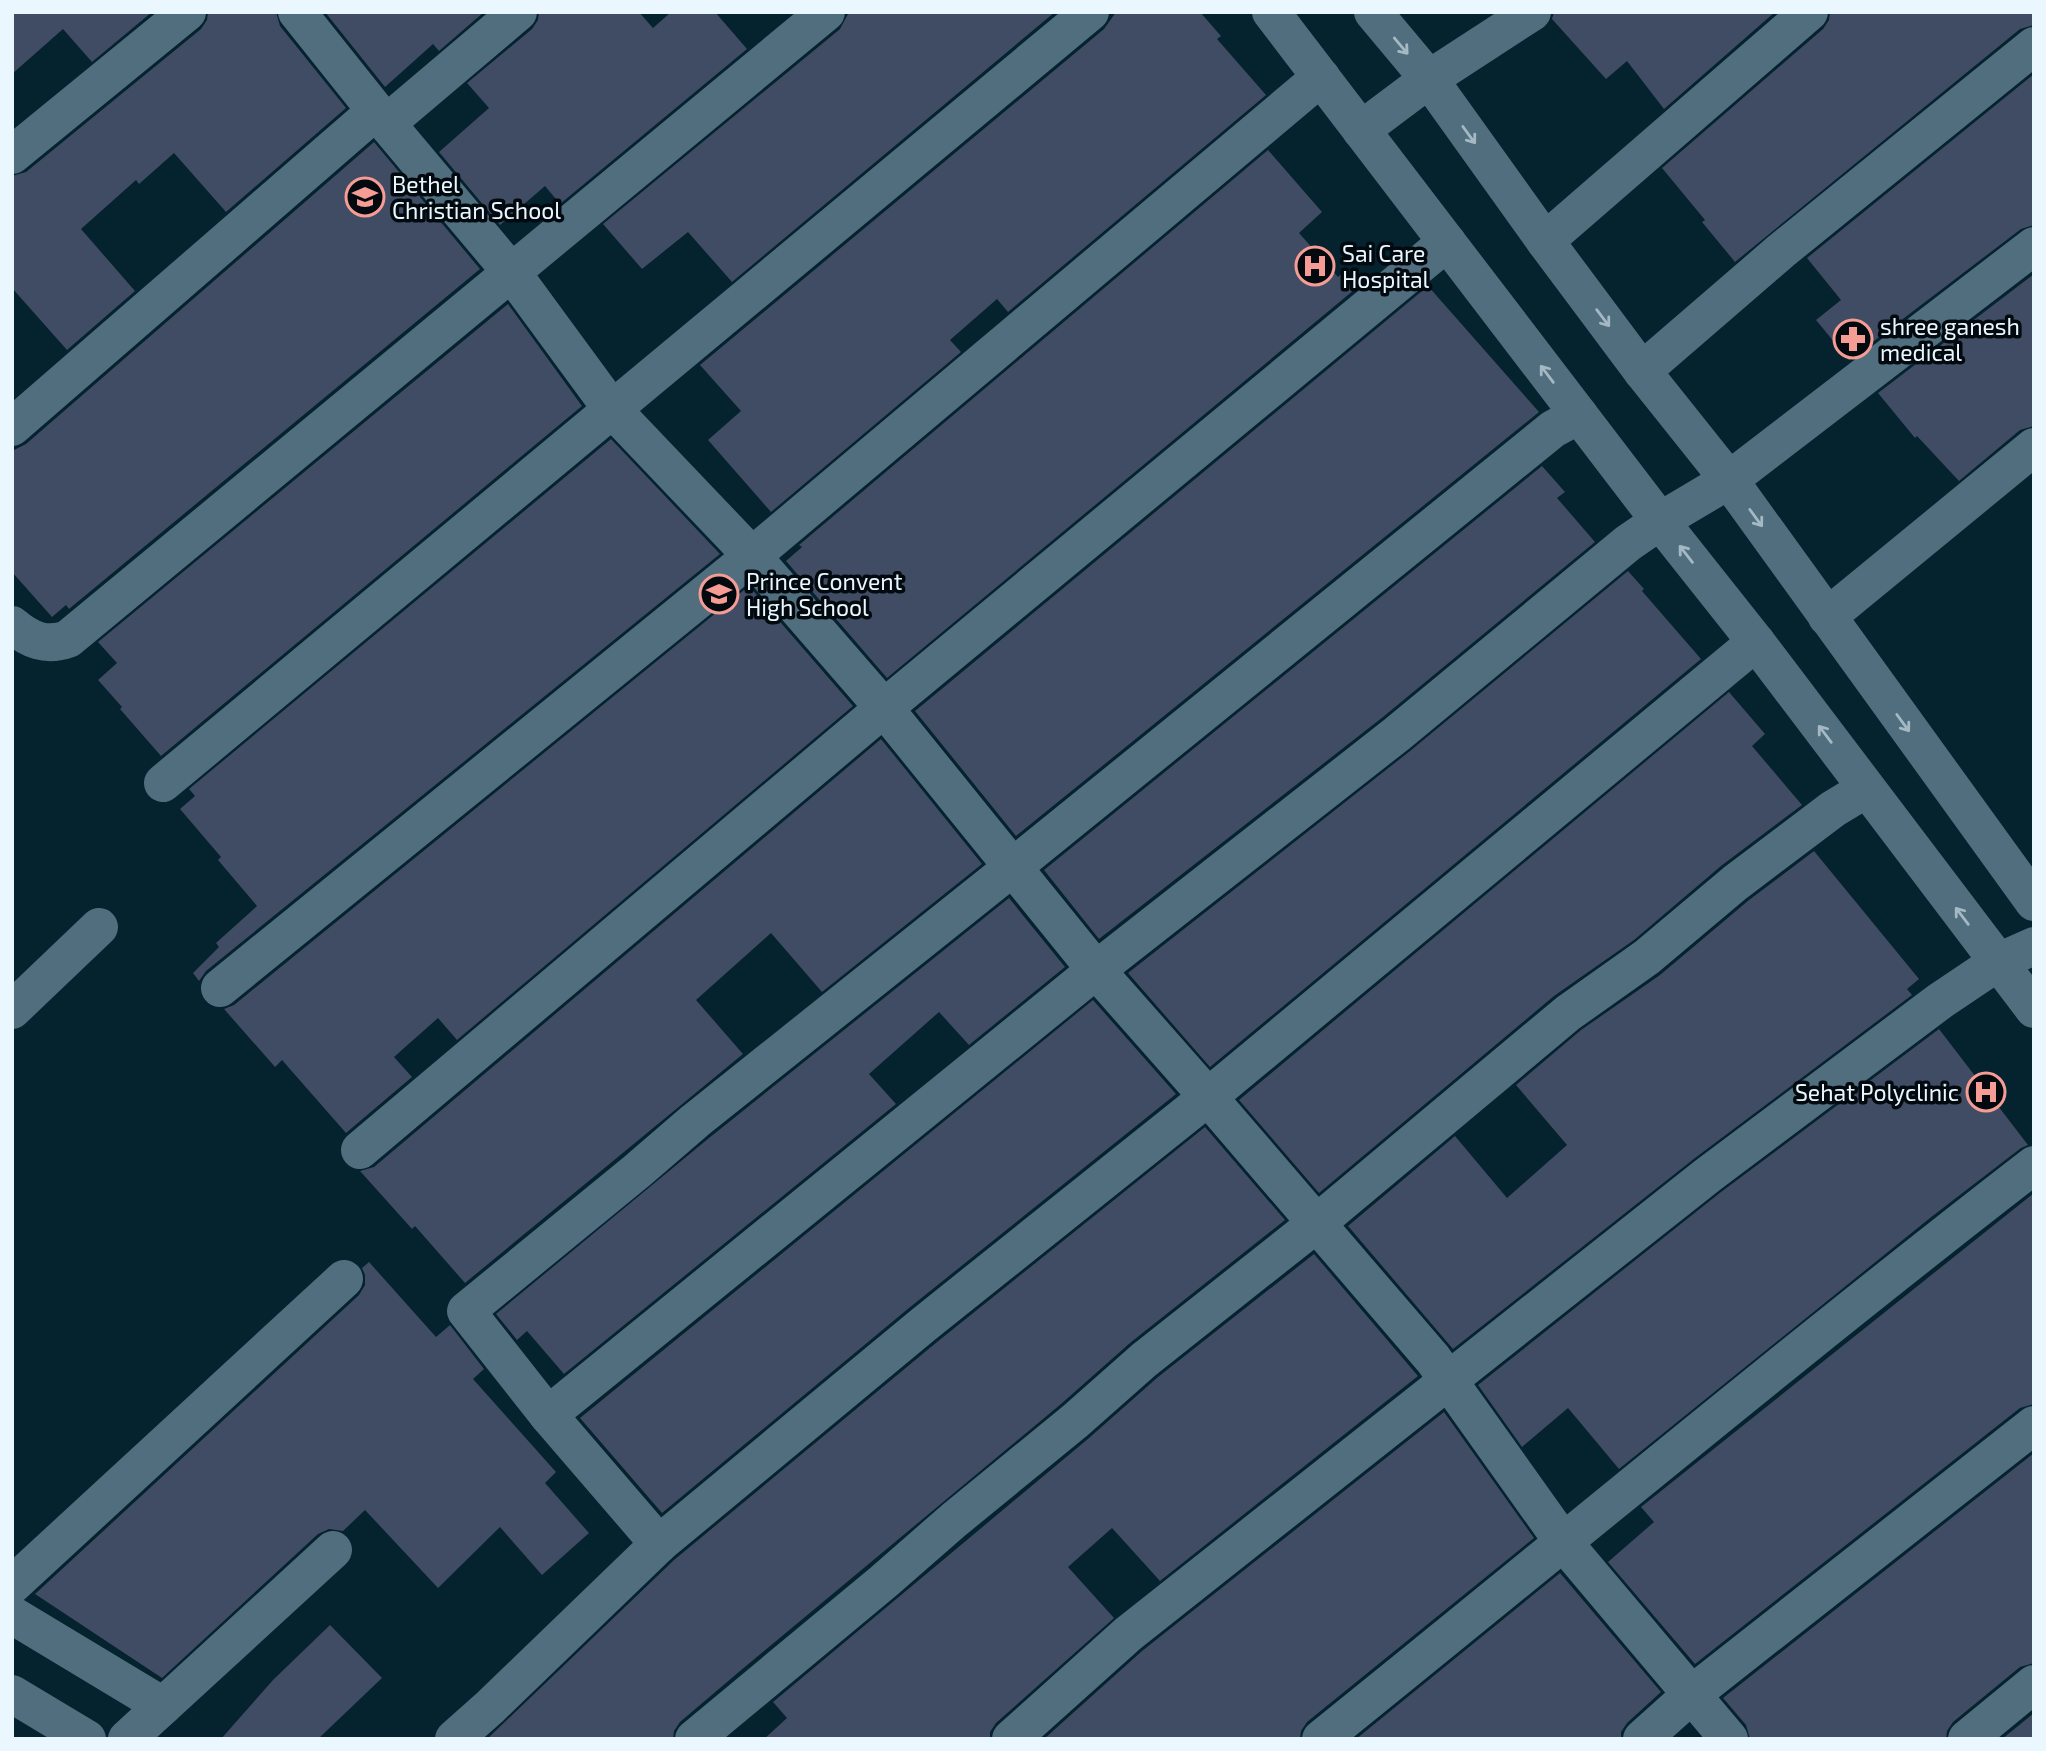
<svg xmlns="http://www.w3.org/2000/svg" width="2046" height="1751" viewBox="0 0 2046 1751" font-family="'Exo 2',sans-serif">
  <rect width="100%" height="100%" fill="#05222f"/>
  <g fill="#3f4c63">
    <polygon points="12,12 152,12 92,62 63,29 12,74"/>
    <polygon points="208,12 276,12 280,26 346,108 226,212 174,153 139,184 136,180 81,229 135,291 67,350 12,288 12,176 26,172 201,29 207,20"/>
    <polygon points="325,12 484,12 439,51 433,44 385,87"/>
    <polygon points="539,12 639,12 653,28 671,12 715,12 747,49 560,204 545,186 500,225 439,152 489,108 467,83 532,29 538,20"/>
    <polygon points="849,12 1055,12 732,282 688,232 642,269 603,224 840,29"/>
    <polygon points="1116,12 1200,12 1221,36 1217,39 1266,95 1008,312 997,299 950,340 961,352 771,512 708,440 741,411 700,365 1104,29"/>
    <polygon points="1554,12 1775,12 1664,109 1627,61 1606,79 1552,19"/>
    <polygon points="1830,12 2034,12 2034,25 2020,29 1735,262 1702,222 1705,220 1662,168 1823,29 1829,20"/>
    <polygon points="2034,74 2034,225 2021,229 1849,360 1816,320 1841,300 1807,258"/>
    <polygon points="374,142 480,269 69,609 66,605 52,617 12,572 12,451 26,444"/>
    <polygon points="1268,150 1322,212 1299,233 1338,277 1341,274 1354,290 887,678 786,561 802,547 799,545"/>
    <polygon points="2034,274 2034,426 2020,430 1959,481 1917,436 1915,438 1878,393"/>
    <polygon points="1428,286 1539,412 1016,836 915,711"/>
    <polygon points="508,304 582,406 161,756 120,709 122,707 98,680 117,663 98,642"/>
    <polygon points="611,439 720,554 206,971 199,981 193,973 219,947 216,943 257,906 218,860 221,857 180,809 195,796 189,789"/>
    <polygon points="1542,466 1565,492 1557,498 1595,542 1383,717 1099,939 1044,870"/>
    <polygon points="1628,571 1644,589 1642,591 1701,659 1210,1067 1128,973 1410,751"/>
    <polygon points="749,586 853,706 457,1040 438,1018 394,1057 412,1077 346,1133 282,1060 275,1067 224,1009 234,1005"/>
    <polygon points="1729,692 1765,734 1752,746 1802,805 1721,866 1634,940 1554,996 1319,1193 1239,1100"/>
    <polygon points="881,739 982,864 822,992 771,933 696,1000 743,1054 465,1283 415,1226 412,1229 360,1171 374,1167"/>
    <polygon points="1814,851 1919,979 1907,989 1912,995 1695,1158 1453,1349 1348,1226 1455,1136 1507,1198 1567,1145 1516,1085 1581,1030 1660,975 1749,900"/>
    <polygon points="1009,898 1065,967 969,1045 939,1012 869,1074 896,1104 564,1374 527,1331 517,1340 496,1314 709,1138"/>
    <polygon points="1093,1000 1176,1094 909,1308 662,1513 580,1418"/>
    <polygon points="1939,1029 2028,1145 2021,1148 1930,1218 1619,1469 1568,1408 1522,1447 1478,1385 1721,1192"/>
    <polygon points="1205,1127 1285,1220 1130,1343 1061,1404 740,1671 680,1722 674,1731 673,1739 487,1739 674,1560 937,1342"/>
    <polygon points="2034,1193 2034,1404 2020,1408 1695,1664 1608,1562 1654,1522 1641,1507"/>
    <polygon points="1314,1254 1418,1376 1160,1581 1112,1528 1068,1567 1114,1618 996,1723 990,1732 990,1739 764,1739 787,1718 773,1702 1089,1438 1158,1377"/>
    <polygon points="369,1262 436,1337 450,1325 484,1369 473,1379 556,1472 545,1483 589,1533 542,1575 500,1527 438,1588 365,1510 343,1531 329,1529 318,1534 162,1678 35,1594 359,1295 365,1285 365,1275 362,1268"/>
    <polygon points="1444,1412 1534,1538 1307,1722 1301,1731 1300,1739 1044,1739 1142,1651"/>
    <polygon points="2034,1453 2034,1663 2020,1667 1953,1722 1947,1731 1946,1739 1750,1739 1746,1725 1723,1698"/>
    <polygon points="1560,1573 1661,1692 1627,1723 1621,1732 1621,1739 1356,1739"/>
    <polygon points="330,1625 382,1678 318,1739 221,1739 273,1680"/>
    <polygon points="2034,1713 2034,1739 2002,1739"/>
  </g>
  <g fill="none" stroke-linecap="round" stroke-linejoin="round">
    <g stroke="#506e7d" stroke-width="38">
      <polyline points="297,12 376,111 512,273 611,408 752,556 884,708 1096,970 1208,1097 1433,1359 1564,1543 1729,1739"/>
      <polyline points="1271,12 1660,521 1756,642 2034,1009"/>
      <polyline points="1373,12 1429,79 1545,241 1642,371 1729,480 2034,902"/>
      <polyline points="387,123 518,12"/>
      <polyline points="1361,130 1429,79 1532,12"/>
      <polyline points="12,155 187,12"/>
      <polyline points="1545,241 1809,12"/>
      <polyline points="1642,371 1781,251 2034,46"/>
      <polyline points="12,427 376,111"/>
      <polyline points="1827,617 2034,447"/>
      <path d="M 12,625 C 30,640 46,647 68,639 L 826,12"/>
      <polyline points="163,783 1090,12"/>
      <polyline points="220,988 752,556 1321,77"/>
      <polyline points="12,1010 99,927"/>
      <polyline points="360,1150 884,708 1447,242"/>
      <polyline points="548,1415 1096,970 1397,734 1628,543 1660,521 1729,480 2034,246"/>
      <polyline points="659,1544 548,1415 466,1311 637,1171 695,1121 1013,867 1553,429 1579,415"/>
      <polyline points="12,1585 344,1279"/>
      <polyline points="12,1615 163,1706"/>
      <polyline points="12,1694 87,1739"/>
      <polyline points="127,1739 333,1550"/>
      <polyline points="454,1739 490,1707 659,1544 923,1325 1208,1097 1756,642"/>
      <polyline points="694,1739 883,1582 954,1520 1075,1421 1144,1360 1317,1223 1568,1013 1647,957 1735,883 1833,809 1866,789"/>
      <polyline points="1011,1739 1128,1634 1708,1175 1940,1001 1998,962 2034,946"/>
      <path d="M 1321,1739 C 1558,1548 1792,1352 2034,1165"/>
      <polyline points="1642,1739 1691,1695 2034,1425"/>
      <polyline points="1967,1739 2034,1684"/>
    </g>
  </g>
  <defs><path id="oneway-shaft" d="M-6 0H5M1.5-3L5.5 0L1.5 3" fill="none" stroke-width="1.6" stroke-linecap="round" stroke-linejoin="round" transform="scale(1.75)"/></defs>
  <g stroke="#a5b9c4">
    <use href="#oneway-shaft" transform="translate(1401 46) rotate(50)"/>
    <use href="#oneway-shaft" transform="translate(1469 135) rotate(54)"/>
    <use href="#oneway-shaft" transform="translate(1603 318) rotate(53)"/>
    <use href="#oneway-shaft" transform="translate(1547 374) rotate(-127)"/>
    <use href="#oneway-shaft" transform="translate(1756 518) rotate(54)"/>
    <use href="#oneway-shaft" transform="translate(1686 554) rotate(-128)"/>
    <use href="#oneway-shaft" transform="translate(1903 723) rotate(54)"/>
    <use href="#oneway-shaft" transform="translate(1825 734) rotate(-127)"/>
    <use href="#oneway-shaft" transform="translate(1962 916) rotate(-127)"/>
  </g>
  <defs>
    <symbol id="school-ring" viewBox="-11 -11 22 22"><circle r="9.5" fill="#020a10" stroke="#f59c95" stroke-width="1.5"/><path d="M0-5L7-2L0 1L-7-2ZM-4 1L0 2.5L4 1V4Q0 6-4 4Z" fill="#f59c95"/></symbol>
    <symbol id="hospital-ring" viewBox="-11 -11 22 22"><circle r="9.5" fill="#020a10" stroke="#f59c95" stroke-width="1.5"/><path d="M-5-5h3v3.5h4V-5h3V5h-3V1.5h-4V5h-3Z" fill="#f59c95"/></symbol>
    <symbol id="pharmacy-ring" viewBox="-11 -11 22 22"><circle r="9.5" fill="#020a10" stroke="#f59c95" stroke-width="1.5"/><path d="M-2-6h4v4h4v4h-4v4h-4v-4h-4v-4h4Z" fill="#f59c95"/></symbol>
  </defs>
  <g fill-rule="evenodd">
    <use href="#school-ring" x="343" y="175" width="44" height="44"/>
    <use href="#hospital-ring" x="1293" y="244" width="44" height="44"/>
    <use href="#pharmacy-ring" x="1831" y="317" width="44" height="44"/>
    <use href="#school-ring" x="697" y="572" width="44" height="44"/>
    <use href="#hospital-ring" x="1964" y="1070" width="44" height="44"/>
  </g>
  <g text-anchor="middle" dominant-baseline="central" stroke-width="7" stroke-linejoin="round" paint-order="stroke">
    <g font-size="23" fill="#eaf7fe" stroke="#020a10" text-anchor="start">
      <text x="392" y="184">Bethel<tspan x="392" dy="26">Christian School</tspan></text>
      <text x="1342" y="253">Sai Care<tspan x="1342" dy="26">Hospital</tspan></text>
      <text x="1880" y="326">shree ganesh<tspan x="1880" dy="26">medical</tspan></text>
      <text x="746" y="581">Prince Convent<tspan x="746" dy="26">High School</tspan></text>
      <text x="1959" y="1092" text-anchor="end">Sehat Polyclinic</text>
    </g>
  </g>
  <rect width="2046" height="1751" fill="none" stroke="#eaf7fe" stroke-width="28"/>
</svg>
